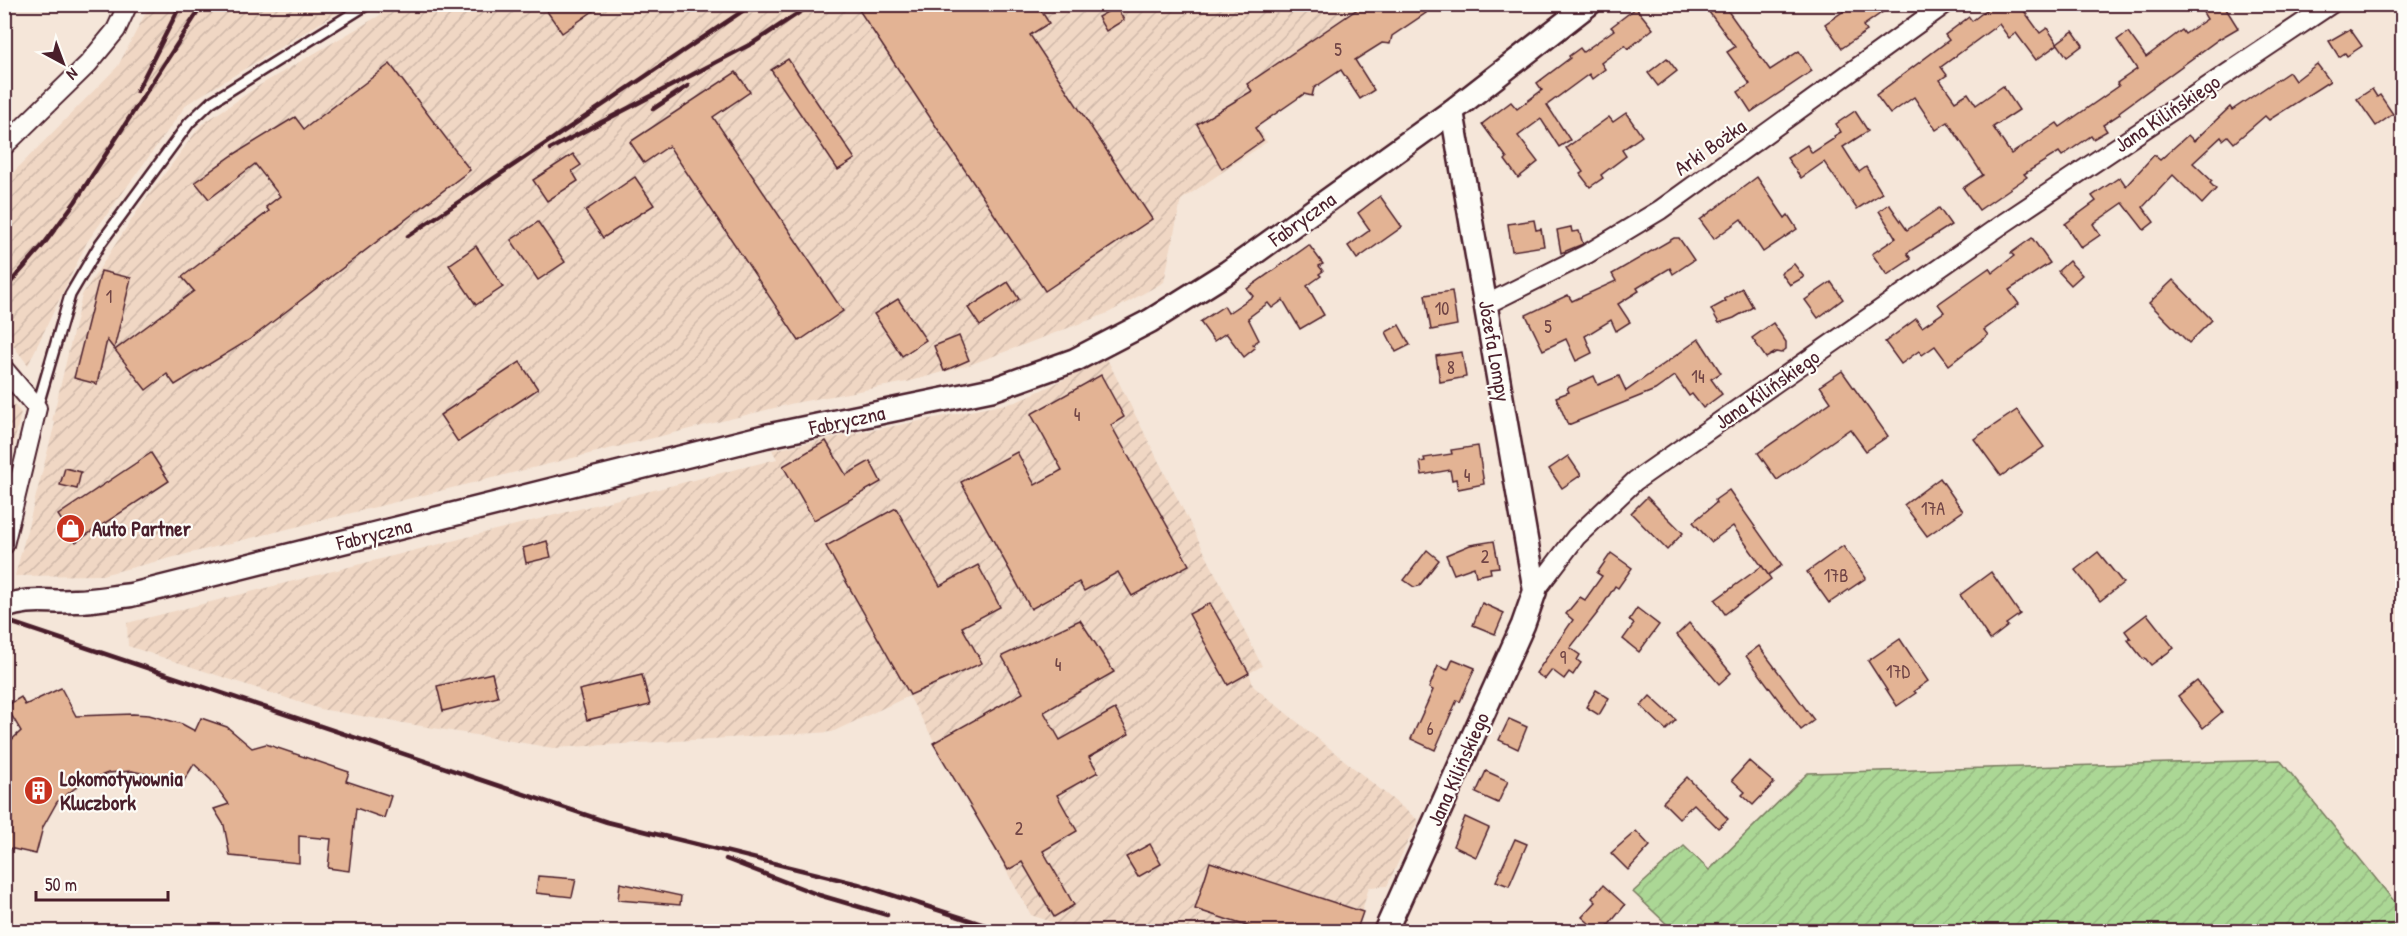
<svg xmlns="http://www.w3.org/2000/svg" width="2407" height="936" viewBox="0 0 2407 936" font-family="'Patrick Hand',sans-serif">
  <defs>
    <pattern id="industrial-furrows" width="10" height="10" patternUnits="userSpaceOnUse" patternTransform="scale(1.5)"><rect width="10" height="10" fill="#f0d7c4"/><path d="M-1 1l2-2M0 10L10 0M9 11l2-2" fill="none" stroke="#cfb8a9"/></pattern>
    <pattern id="garden-furrows" width="10" height="10" patternUnits="userSpaceOnUse" patternTransform="scale(1.5)"><rect width="10" height="10" fill="#abd795"/><path d="M-1 1l2-2M0 10L10 0M9 11l2-2" fill="none" stroke="#95b881"/></pattern>
  </defs>
  <rect width="100%" height="100%" fill="#f5e6d9"/>
  <filter id="ink" filterUnits="userSpaceOnUse"><feTurbulence type="fractalNoise" baseFrequency=".0167" numOctaves="2"/><feDisplacementMap in="SourceGraphic" scale="12" xChannelSelector="R" yChannelSelector="G"/><feConvolveMatrix kernelMatrix="1 2 1 2 8 2 1 2 1" color-interpolation-filters="sRGB"/></filter>
  <g filter="url(#ink)">
    <g fill="url(#industrial-furrows)">
      <polygon points="150,5 350,5 187,104 87,242 28,365 5,335 5,181 118,66"/>
      <polygon points="376,5 1439,5 1257,126 1267,142 1181,200 1164,282 1108,313 972,364 907,382 794,403 102,575 15,576 55,423 52,421 82,295 140,207 201,125 260,85 382,14"/>
      <polygon points="1107,359 1262,666 1249,673 1254,687 1418,820 1387,886 1369,887 1356,931 1079,931 1031,915 909,696 832,732 553,748 320,709 128,646 127,623 777,459 772,450 1016,402"/>
      <polygon points="5,393 21,413 5,482"/>
    </g>
    <polygon fill="url(#garden-furrows)" stroke="#7a7b60" stroke-width="1.5" points="2280,760 2402,911 2402,931 1674,931 1633,892 1684,846 1709,870 1808,773"/>
    <g fill="#e3b394" stroke="#4a1f2b" stroke-width="1.5">
      <polygon points="542,4 603,4 562,33"/>
      <polygon points="855,4 1037,4 1049,23 1030,35 1152,219 1045,291"/>
      <polygon points="1365,4 1420,4 1426,13 1392,36 1390,44 1382,43 1355,60 1374,90 1360,99 1341,70 1314,88 1312,96 1304,94 1255,128 1263,140 1222,169 1197,124 1252,91 1247,84"/>
      <polygon points="1703,4 1723,4 1770,70 1799,51 1812,71 1751,112 1738,92 1750,84 1727,52 1735,47"/>
      <polygon points="1854,4 1894,4 1863,26 1867,31 1842,48 1825,24"/>
      <polygon points="1994,4 2019,4 2040,33 2047,28 2058,44 2036,60 2016,33 2009,38 1999,24 1941,67 1947,75 1940,80 1955,101 1968,93 1976,105 2003,86 2019,110 1993,127 2011,154 2057,123 2060,127 2119,86 2117,83 2137,69 2117,40 2128,32 2146,57 2182,30 2185,34 2207,19 2201,9 2208,4 2223,4 2238,28 2219,39 2119,112 2120,114 2103,125 2107,131 2093,139 2091,136 2062,156 2059,152 2024,174 2027,177 1979,210 1963,188 1983,175 1948,122 1936,130 1914,97 1890,114 1876,95 1949,40 1945,35 1969,17 1972,21"/>
      <polygon points="1116,7 1124,20 1106,31 1098,17"/>
      <polygon points="1636,8 1653,29 1628,49 1625,45 1601,63 1605,69 1592,79 1589,74 1547,105 1570,140 1559,147 1541,119 1518,136 1538,162 1518,178 1505,160 1507,158 1482,124 1511,102 1517,109 1542,90 1537,83 1570,58 1569,56 1580,48 1583,52 1614,30 1611,27"/>
      <polygon points="2350,29 2362,46 2347,56 2345,53 2339,57 2329,41"/>
      <polygon points="2073,31 2083,45 2067,57 2057,43"/>
      <polygon points="1667,58 1677,71 1658,86 1648,73"/>
      <polygon points="788,59 855,159 838,170 771,70"/>
      <polygon points="390,64 470,170 249,340 175,385 167,374 146,390 115,350 194,291 182,277 269,211 266,207 280,196 255,164 209,199 195,182 233,155 295,117 304,129"/>
      <polygon points="2317,64 2330,81 2269,120 2265,116 2234,143 2228,136 2223,140 2221,137 2193,163 2212,181 2210,183 2216,189 2202,204 2173,175 2143,207 2154,222 2144,230 2123,203 2093,224 2100,235 2081,248 2065,224 2096,201 2092,196 2120,177 2126,186 2154,155 2160,160 2188,135 2194,141 2230,107 2232,110 2289,72 2295,81"/>
      <polygon points="736,72 750,92 713,117 843,311 799,341 669,146 644,163 630,142"/>
      <polygon points="2372,89 2377,97 2380,95 2393,114 2376,126 2357,99"/>
      <polygon points="1855,111 1868,131 1843,147 1859,172 1866,167 1882,193 1857,209 1824,162 1801,178 1787,158 1807,145 1812,153 1835,138 1834,136 1841,132 1836,124"/>
      <polygon points="1626,113 1642,136 1622,150 1626,156 1601,175 1603,178 1590,187 1580,174 1583,172 1566,148 1609,117 1613,122"/>
      <polygon points="573,154 581,165 572,171 578,181 547,201 533,180"/>
      <polygon points="635,177 654,205 603,238 585,211"/>
      <polygon points="1757,177 1785,218 1788,215 1797,229 1763,252 1741,219 1714,239 1700,220"/>
      <polygon points="1380,196 1402,227 1357,259 1348,246 1370,230 1358,213"/>
      <polygon points="1889,204 1907,230 1939,208 1951,225 1907,253 1911,259 1887,275 1872,254 1896,238 1879,211"/>
      <polygon points="1534,220 1536,230 1541,229 1544,246 1512,251 1508,224"/>
      <polygon points="538,222 565,262 538,280 511,240"/>
      <polygon points="1571,227 1572,232 1579,231 1583,244 1561,253 1557,230"/>
      <polygon points="1674,238 1679,238 1694,260 1673,274 1670,268 1637,288 1639,291 1618,304 1630,322 1616,331 1611,320 1585,336 1592,353 1576,361 1566,339 1543,350 1526,315 1568,295 1572,301 1616,281 1612,274"/>
      <polygon points="2032,238 2050,263 2009,290 2019,304 1984,330 1988,335 1949,365 1935,346 1922,355 1919,351 1901,364 1885,342 1916,319 1922,327 1944,312 1938,304 1989,268 1992,273 2014,256 2011,253"/>
      <polygon points="1309,245 1323,264 1319,266 1323,271 1319,274 1321,276 1307,286 1324,315 1300,329 1283,300 1272,308 1268,303 1248,318 1259,340 1253,344 1255,348 1244,357 1226,333 1214,341 1200,322 1224,306 1228,313 1253,296 1247,289"/>
      <polygon points="476,246 503,287 476,305 449,265"/>
      <polygon points="2069,261 2082,275 2071,285 2058,271"/>
      <polygon points="1794,264 1804,277 1790,285 1781,273"/>
      <polygon points="101,271 131,278 114,349 107,340 97,384 74,378"/>
      <polygon points="2173,280 2212,320 2189,343 2149,303"/>
      <polygon points="1008,282 1019,299 980,326 968,308"/>
      <polygon points="1831,282 1843,299 1818,318 1805,300"/>
      <polygon points="1742,288 1753,307 1734,318 1719,323 1711,309 1726,301 1724,299"/>
      <polygon points="1452,291 1457,325 1431,330 1425,295"/>
      <polygon points="898,299 926,340 902,356 874,314"/>
      <polygon points="1773,323 1786,342 1786,349 1781,353 1776,352 1766,358 1752,338"/>
      <polygon points="1399,325 1410,345 1396,352 1386,332"/>
      <polygon points="959,336 969,360 944,371 934,346"/>
      <polygon points="1699,339 1721,373 1711,379 1722,394 1703,408 1692,394 1689,396 1675,376 1655,390 1568,425 1556,397 1569,392 1567,388 1594,376 1598,385 1619,376 1626,391"/>
      <polygon points="1462,352 1466,377 1440,382 1436,356"/>
      <polygon points="520,362 538,389 458,442 440,415"/>
      <polygon points="1842,371 1888,436 1866,451 1850,429 1777,480 1758,453 1831,402 1820,386"/>
      <polygon points="1101,375 1124,417 1111,425 1189,565 1132,596 1118,572 1084,591 1079,582 1031,609 961,482 1017,452 1035,485 1062,470 1031,414"/>
      <polygon points="2017,410 2044,447 2001,476 1974,439"/>
      <polygon points="826,441 846,475 870,461 881,482 814,520 783,466"/>
      <polygon points="1478,446 1484,484 1458,489 1456,479 1452,480 1450,470 1422,475 1420,462 1425,461 1424,458 1452,454 1451,450"/>
      <polygon points="151,453 169,481 76,542 58,515"/>
      <polygon points="1568,456 1581,475 1562,488 1549,469"/>
      <polygon points="65,468 81,472 77,489 60,485"/>
      <polygon points="1940,478 1963,511 1927,536 1904,505"/>
      <polygon points="1729,490 1782,565 1768,575 1733,526 1711,542 1693,522 1716,503 1715,500"/>
      <polygon points="1647,497 1683,533 1667,550 1631,513"/>
      <polygon points="896,508 940,586 978,565 1000,607 962,627 982,663 910,695 826,546"/>
      <polygon points="547,541 551,557 526,563 523,548"/>
      <polygon points="1494,541 1499,567 1490,568 1491,573 1476,576 1474,567 1454,574 1446,555 1470,545"/>
      <polygon points="1843,546 1866,578 1829,603 1807,572"/>
      <polygon points="1427,550 1439,560 1419,586 1414,587 1404,580"/>
      <polygon points="2098,552 2123,583 2100,601 2075,570"/>
      <polygon points="1611,553 1632,568 1618,588 1615,586 1599,611 1570,648 1580,655 1577,660 1581,663 1573,675 1569,672 1564,679 1552,670 1545,679 1536,673 1573,620 1566,614 1580,597 1585,600 1602,576 1597,573"/>
      <polygon points="1762,566 1771,579 1725,614 1715,600"/>
      <polygon points="1991,572 2020,614 2006,624 2008,626 1990,640 1960,595"/>
      <polygon points="1210,603 1249,673 1228,685 1189,614"/>
      <polygon points="1482,603 1504,613 1495,634 1473,625"/>
      <polygon points="1637,608 1659,625 1639,652 1623,639 1634,624 1629,620"/>
      <polygon points="2147,614 2174,648 2151,665 2145,658 2143,659 2128,640 2131,639 2125,631"/>
      <polygon points="1080,620 1114,672 1044,712 1060,740 1115,709 1129,734 1089,757 1098,772 1057,795 1077,831 1043,851 1074,905 1054,917 1022,862 1008,870 933,743 1023,693 1002,656"/>
      <polygon points="1689,623 1731,673 1719,684 1677,635"/>
      <polygon points="1900,639 1928,681 1914,691 1916,693 1897,706 1868,661"/>
      <polygon points="1759,646 1814,720 1801,730 1746,656"/>
      <polygon points="1453,659 1475,668 1460,702 1457,700 1435,750 1411,739 1433,690 1429,688 1438,666 1448,670"/>
      <polygon points="492,673 498,697 443,711 437,686"/>
      <polygon points="642,675 650,705 587,720 579,690"/>
      <polygon points="2197,681 2222,712 2203,728 2178,696"/>
      <polygon points="61,688 76,716 133,714 149,715 182,724 195,731 201,718 227,727 252,748 266,744 349,772 346,781 391,796 384,818 356,808 349,871 328,868 331,839 299,836 299,863 230,856 224,825 214,809 229,804 211,780 194,764 180,787 155,776 132,771 108,773 82,783 57,802 43,827 36,854 4,847 4,747 21,731 6,706 21,697 25,705"/>
      <polygon points="1596,690 1609,698 1599,715 1586,707"/>
      <polygon points="1650,696 1676,720 1666,730 1641,706"/>
      <polygon points="1509,719 1527,727 1518,749 1499,740"/>
      <polygon points="1749,761 1774,783 1753,805 1742,795 1745,792 1732,780"/>
      <polygon points="1486,771 1508,781 1498,803 1476,793"/>
      <polygon points="1687,777 1728,819 1718,828 1694,804 1679,818 1663,802"/>
      <polygon points="1465,817 1489,828 1476,857 1453,846"/>
      <polygon points="1636,831 1650,846 1628,870 1611,853"/>
      <polygon points="1515,839 1527,844 1509,886 1496,881"/>
      <polygon points="1150,844 1161,864 1138,877 1126,857"/>
      <polygon points="1210,862 1363,912 1356,932 1265,932 1195,909"/>
      <polygon points="538,876 576,879 572,897 536,893"/>
      <polygon points="620,883 681,896 680,905 618,900"/>
      <polygon points="1603,885 1625,905 1603,932 1599,932 1582,917 1596,902 1592,898"/>
    </g>
    <g fill="none" stroke-linecap="round" stroke-linejoin="round">
      <defs>
        <polyline id="service" points="37,408 70,295 100,244 189,123 211,102 368,4"/>
        <g id="minor">
          <polyline points="4,146 88,64 116,30 128,4"/>
          <polyline points="1487,304 1587,254 1660,210 1945,4"/>
          <polyline points="4,369 37,408 4,545"/>
          <polyline points="1535,591 1576,537 1635,481 2004,223 2331,4"/>
        </g>
        <g id="tertiary">
          <path d="M 4,607 C 29,597 49,603 75,601 C 93,601 112,597 131,595 L 766,436 L 994,389 L 1075,360 L 1150,321 L 1228,272 L 1452,111 L 1589,4"/>
          <polyline points="1385,932 1523,625 1535,591 1452,111"/>
        </g>
      </defs>
      <use href="#service" stroke="#4a1f2b" stroke-width="14"/>
      <use href="#minor" stroke="#4a1f2b" stroke-width="22"/>
      <use href="#tertiary" stroke="#4a1f2b" stroke-width="27"/>
      <use href="#service" stroke="#fdfcf7" stroke-width="9"/>
      <use href="#minor" stroke="#fdfcf7" stroke-width="18"/>
      <use href="#tertiary" stroke="#fdfcf7" stroke-width="22"/>
      <g stroke="#4a1f2b" stroke-width="4.5">
        <polyline points="137,91 181,4"/>
        <polyline points="653,109 688,86"/>
        <polyline points="550,149 753,43 812,4"/>
        <polyline points="408,236 753,4"/>
        <polyline points="4,290 44,244 75,202 203,4"/>
        <polyline points="4,620 607,822 858,884 1006,932"/>
        <polyline points="726,859 819,895 887,915"/>
      </g>
    </g>
  </g>
  <defs>
    <symbol id="shop-disc" viewBox="-11 -11 22 22"><circle r="9.5" fill="#c8321e" stroke="#fdfcf7"/><path d="M-5-2.5h2.3a2.7 3.5 0 0 1 5.4 0H5L5.5 6h-11ZM-1.5-2.5h3a1.5 2.3 0 0 0-3 0Z" fill="#fff"/></symbol>
    <symbol id="building-disc" viewBox="-11 -11 22 22"><circle r="9.5" fill="#c8321e" stroke="#fdfcf7"/><path d="M-4-6H4V6H1V3H-1V6H-4ZM-2.5-4.3h1.7v1.8h-1.7ZM.8-4.3h1.7v1.8H.8ZM-2.5-1h1.7V.8h-1.7ZM.8-1h1.7V.8H.8Z" fill="#fff"/></symbol>
  </defs>
  <g fill-rule="evenodd">
    <use href="#shop-disc" x="54" y="512" width="33" height="33"/>
    <use href="#building-disc" x="22" y="774" width="33" height="33"/>
  </g>
  <g text-anchor="middle" dominant-baseline="central" stroke-width="4.5" stroke-linejoin="round" paint-order="stroke">
    <g font-size="18" fill="#704445">
      <text x="1338" y="49">5</text>
      <text x="109" y="296">1</text>
      <text x="1442" y="308">10</text>
      <text x="1548" y="326">5</text>
      <text x="1451" y="367">8</text>
      <text x="1698" y="376">14</text>
      <text x="1077" y="414">4</text>
      <text x="1467" y="475">4</text>
      <text x="1933" y="508">17A</text>
      <text x="1485" y="556">2</text>
      <text x="1836" y="575">17B</text>
      <text x="1563" y="657">9</text>
      <text x="1058" y="664">4</text>
      <text x="1898" y="671">17D</text>
      <text x="1430" y="728">6</text>
      <text x="1019" y="828">2</text>
    </g>
    <g font-size="21" fill="#4a1f2b" stroke="#fdfcf7">
      <text transform="translate(2167 113) rotate(-34)">Jana Kilińskiego</text>
      <text transform="translate(1710 147) rotate(-35)">Arki Bożka</text>
      <text transform="translate(1302 219) rotate(-36)">Fabryczna</text>
      <text transform="translate(1495 351) rotate(80)">Józefa Lompy</text>
      <text transform="translate(1767 389) rotate(-35)">Jana Kilińskiego</text>
      <text transform="translate(847 420) rotate(-12)">Fabryczna</text>
      <text transform="translate(374 534) rotate(-14)">Fabryczna</text>
      <text transform="translate(1458 769) rotate(-66)">Jana Kilińskiego</text>
    </g>
    <g font-size="21" font-weight="bold" fill="#4a1f2b" stroke="#fdfcf7" text-anchor="start">
      <text x="92" y="528">Auto Partner</text>
      <text x="60" y="778">Lokomotywownia<tspan x="60" dy="24">Kluczbork</tspan></text>
    </g>
  </g>
  <rect width="2407" height="936" fill="none" stroke="#fdfcf7" stroke-width="24"/>
  <rect x="12" y="12" width="2383" height="912" fill="none" stroke="#4a1f2b" stroke-width="2" filter="url(#ink)"/>
  <g transform="translate(63 63) rotate(139)" stroke="#fdfcf7" stroke-width="4.5" paint-order="stroke">
  <path d="M0-4.5L10 22L0 15L-10 22Z" fill="#4a1f2b"/>
  <text y="-9" font-size="16" font-weight="bold" text-anchor="middle" fill="#4a1f2b">N</text>
  </g>
  <path d="M36 891v9h132v-9" fill="none" stroke="#4a1f2b" stroke-width="3"/>
  <text x="45" y="891" font-size="18" fill="#4a1f2b" stroke="#fdfcf7" stroke-width="4.5" paint-order="stroke">50 m</text>
</svg>
